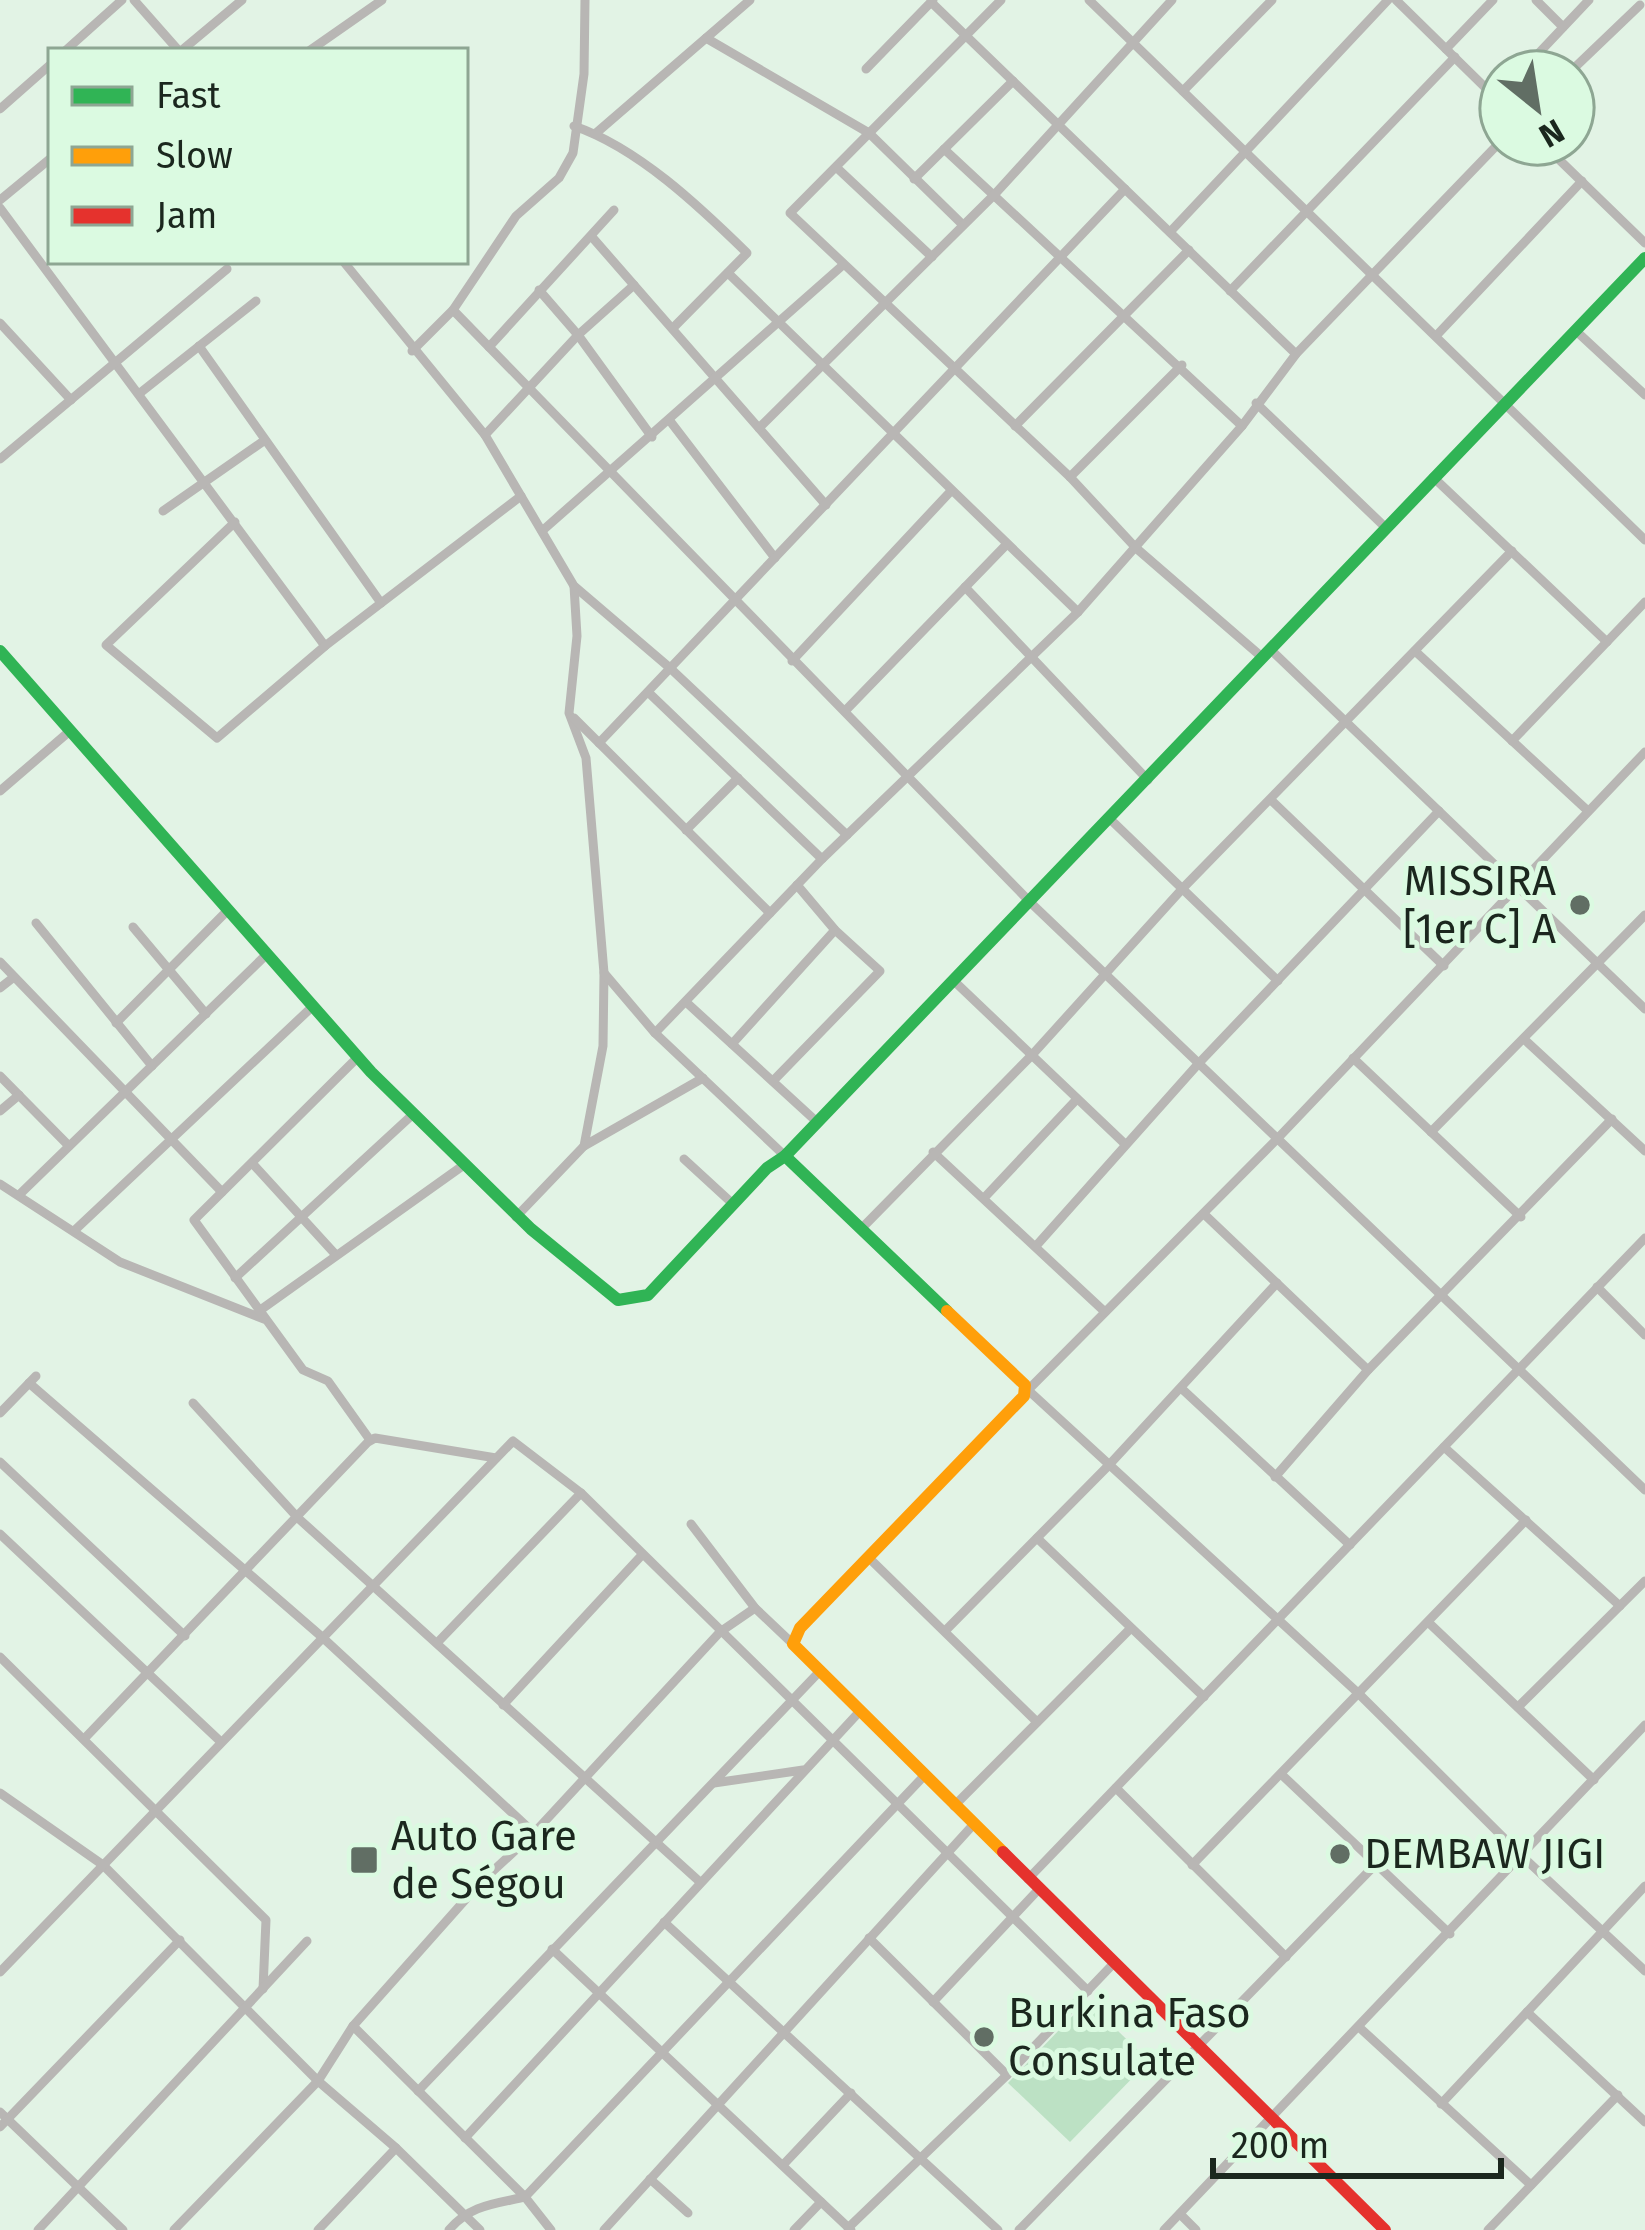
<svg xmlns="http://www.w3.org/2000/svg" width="1645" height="2230" viewBox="0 0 1645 2230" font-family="'Fira Sans',sans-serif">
  <rect width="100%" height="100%" fill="#e2f3e5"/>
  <polygon fill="#bce1c4" points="1087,2001 1149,2061 1070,2142 1008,2083"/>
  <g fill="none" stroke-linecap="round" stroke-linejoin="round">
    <g stroke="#b8b6b4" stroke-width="9">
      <polyline points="134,0 179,51"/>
      <polyline points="1001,0 790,213 1070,477 1136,548 1263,658"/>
      <polyline points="1089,0 1645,540"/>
      <polyline points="1396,0 1501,103"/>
      <polyline points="1536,0 1563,27"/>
      <polyline points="931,2 1296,354"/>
      <polyline points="706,38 869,133 963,225"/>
      <polyline points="1446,49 1493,0"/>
      <polyline points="65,51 122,0"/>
      <polyline points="181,51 242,0"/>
      <polyline points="309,51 382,0"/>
      <polyline points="866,69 933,0"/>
      <polyline points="1521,72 1589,0"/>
      <polyline points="1570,72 1640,5"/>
      <polyline points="1183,91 1272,0"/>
      <polyline points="0,109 51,64"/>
      <path d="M 574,126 C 638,148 699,206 747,253 L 673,328"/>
      <polyline points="595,134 750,0"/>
      <polyline points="1543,144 1645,243"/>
      <polyline points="944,149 1242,426"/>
      <polyline points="836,167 932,257"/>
      <polyline points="914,179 1013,81"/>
      <polyline points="0,200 51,158"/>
      <polyline points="0,208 325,646"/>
      <polyline points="1170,232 1388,0"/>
      <polyline points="592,237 826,505"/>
      <polyline points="343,261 485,435 574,586 670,668 847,835"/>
      <polyline points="728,273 1078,612"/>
      <polyline points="539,290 578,335 652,437"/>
      <polyline points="1230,291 1455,57"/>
      <polyline points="453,310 1031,903 1645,1490"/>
      <polyline points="0,323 71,400"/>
      <polyline points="1575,330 1645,395"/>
      <polyline points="1436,336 1582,181"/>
      <polyline points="199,346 381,603"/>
      <polyline points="489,347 614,210"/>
      <polyline points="412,351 453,310 516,216 559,178 573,153 584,74 585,0"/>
      <polyline points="140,393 256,301"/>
      <polyline points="1256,403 1385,527"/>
      <polyline points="670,421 775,558"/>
      <polyline points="1015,426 1189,250"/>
      <polyline points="759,428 995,194 1172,0"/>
      <polyline points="485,435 578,335 634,285"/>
      <polyline points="0,459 227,269"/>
      <polyline points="1070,477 1182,365"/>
      <polyline points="1433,477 1607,642"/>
      <polyline points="163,511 265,440"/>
      <polyline points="235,522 106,645 217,738 325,646 521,496"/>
      <polyline points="542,531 843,265"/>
      <polyline points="574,586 577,636 569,713 586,758 604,973 603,1046 584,1146"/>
      <polyline points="965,587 1148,780"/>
      <polyline points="1270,649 1645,1009"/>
      <polyline points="1415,651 1588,811"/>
      <polyline points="792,661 950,492"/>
      <polyline points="648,692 822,859"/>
      <polyline points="845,711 1006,545"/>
      <polyline points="574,718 770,913"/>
      <polyline points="1512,741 1645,602"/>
      <polyline points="599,743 1125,189"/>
      <polyline points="1645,752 1278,1138 1028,1390 1358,1693 1523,1857 1645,1971"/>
      <polyline points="0,791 71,730"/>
      <polyline points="1271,800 1444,966"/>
      <polyline points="1110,819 1278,981"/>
      <polyline points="686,830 738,778"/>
      <polyline points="36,923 152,1066"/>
      <polyline points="133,927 206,1014"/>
      <polyline points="0,962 222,1192"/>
      <polyline points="604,973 655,1033 785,1156"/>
      <polyline points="954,981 1125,1144"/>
      <polyline points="0,988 14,977"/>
      <polyline points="686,1002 817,1122"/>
      <polyline points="116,1023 228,910"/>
      <polyline points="655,1033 822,859 1078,612 1242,426 1296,354 1501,141"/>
      <polyline points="1525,1040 1645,1151"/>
      <polyline points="732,1044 835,930"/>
      <polyline points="357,1058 194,1220 303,1370 328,1381 370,1440"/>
      <polyline points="1353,1058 1521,1217"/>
      <polyline points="0,1076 69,1146"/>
      <polyline points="773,1081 880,971 835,930 797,885"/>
      <polyline points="0,1111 19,1095"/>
      <polyline points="1431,1132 1645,915"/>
      <polyline points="933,1152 1105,1312"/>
      <polyline points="684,1159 733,1204"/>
      <polyline points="252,1163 336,1255"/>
      <polyline points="0,1184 120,1262 264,1319"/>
      <polyline points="19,1195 267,954"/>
      <polyline points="984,1198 1077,1099"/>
      <polyline points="1204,1214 1368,1370"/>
      <polyline points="516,1217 584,1146 703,1078"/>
      <polyline points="862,1228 1032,1055 1183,888 1512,551"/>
      <polyline points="75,1230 312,1007"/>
      <polyline points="1036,1246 1199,1063 1439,811"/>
      <polyline points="235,1278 410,1117"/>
      <polyline points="1597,1287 1645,1335"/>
      <polyline points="259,1311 461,1167"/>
      <polyline points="29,1383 322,1637 534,1833"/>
      <polyline points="1181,1388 1350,1545"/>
      <polyline points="193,1403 298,1518 700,1882"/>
      <polyline points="0,1413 36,1376"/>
      <polyline points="1444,1447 1620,1606"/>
      <polyline points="0,1462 185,1636"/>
      <polyline points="1275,1477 1368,1370 1612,1119"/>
      <polyline points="691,1524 755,1608 793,1644"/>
      <polyline points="0,1534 221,1742"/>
      <polyline points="1037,1538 1204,1697"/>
      <polyline points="869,1558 1037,1722"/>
      <polyline points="1428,1622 1594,1780"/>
      <polyline points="946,1630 1109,1465 1277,1283"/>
      <polyline points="437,1643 581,1493"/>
      <polyline points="0,1657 266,1920 263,1989"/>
      <polyline points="503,1705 641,1556"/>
      <polyline points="1518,1707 1645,1581"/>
      <polyline points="84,1739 368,1442 375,1438 496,1458"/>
      <polyline points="1281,1774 1450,1934"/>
      <polyline points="714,1783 803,1770"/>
      <polyline points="1116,1788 1286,1957"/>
      <polyline points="0,1793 103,1865 318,2081 396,2148 480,2230"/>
      <polyline points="954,1806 1130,1629"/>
      <polyline points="1192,1865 1526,1520"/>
      <polyline points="1028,1879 1645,1238"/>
      <polyline points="664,1922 998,2230"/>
      <polyline points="869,1938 1007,2075"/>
      <polyline points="552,1949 851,2230"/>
      <polyline points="0,1972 513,1441 581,1493 1088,1991"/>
      <polyline points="933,2002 1038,1890"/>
      <polyline points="1527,2012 1645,2122"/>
      <polyline points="353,2026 525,2197 551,2230"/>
      <polyline points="1360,2028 1531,2185"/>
      <polyline points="418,2091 821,1670"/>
      <polyline points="1441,2104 1645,1886"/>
      <polyline points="0,2112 123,2230"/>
      <polyline points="0,2127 180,1940"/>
      <polyline points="465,2138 861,1710"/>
      <polyline points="783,2165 851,2093"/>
      <polyline points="650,2179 688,2213"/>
      <polyline points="1180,2214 1196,2230"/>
      <polyline points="848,2228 1007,2075 1114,1963"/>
      <polyline points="38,2230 307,1941"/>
      <polyline points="174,2230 318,2081 353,2026 481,1882 534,1833 720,1632 755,1608"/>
      <polyline points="318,2230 396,2148"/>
      <path d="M 449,2230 C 470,2205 494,2204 525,2197 L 924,1776"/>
      <polyline points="604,2230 973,1825"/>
      <polyline points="794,2230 821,2202"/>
      <polyline points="1019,2230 1375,1865"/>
      <polyline points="1164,2230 1645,1725"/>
      <polyline points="1488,2230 1618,2095"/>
    </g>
    <g stroke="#30b455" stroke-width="12">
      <polyline points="0,651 371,1072 531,1229 618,1300 648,1295 767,1168 785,1156 947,1311"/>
      <polyline points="785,1156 1645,258"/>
    </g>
    <polyline stroke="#ff9f0a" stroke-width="12" points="947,1311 1025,1385 1024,1396 800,1628 793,1644 1003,1852"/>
    <polyline stroke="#e5322d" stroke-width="12" points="1003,1852 1385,2230"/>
  </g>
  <g fill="#616e64" stroke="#dbfae1" stroke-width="4.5">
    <circle cx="1580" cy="905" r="12"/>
    <circle cx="1340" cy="1854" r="12"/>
    <rect x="349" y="1845" width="30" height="30" rx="6"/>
    <circle cx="984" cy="2037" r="12"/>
  </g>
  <g text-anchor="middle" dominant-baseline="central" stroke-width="10" stroke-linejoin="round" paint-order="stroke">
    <g font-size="42" fill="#1b271e" stroke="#dbfae1" text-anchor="start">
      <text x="1556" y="881" text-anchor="end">MISSIRA<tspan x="1556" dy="48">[1er C] A</tspan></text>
      <text x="391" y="1836">Auto Gare<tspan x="391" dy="48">de Ségou</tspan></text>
      <text x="1364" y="1854">DEMBAW JIGI</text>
      <text x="1008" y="2013">Burkina Faso<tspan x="1008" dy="48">Consulate</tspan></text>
    </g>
  </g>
  <rect x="48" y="48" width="420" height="216" fill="#dbfae1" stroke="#8ea693" stroke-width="3"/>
  <rect x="72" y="87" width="60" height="18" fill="#30b455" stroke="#8ea693" stroke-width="3"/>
  <text x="156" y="108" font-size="36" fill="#1b271e">Fast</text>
  <rect x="72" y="147" width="60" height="18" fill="#ff9f0a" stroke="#8ea693" stroke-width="3"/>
  <text x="156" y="168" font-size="36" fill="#1b271e">Slow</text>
  <rect x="72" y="207" width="60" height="18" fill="#e5322d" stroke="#8ea693" stroke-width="3"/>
  <text x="156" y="228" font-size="36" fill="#1b271e">Jam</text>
  <g transform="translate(1537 108) rotate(150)"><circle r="57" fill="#dbfae1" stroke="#8ea693" stroke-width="3"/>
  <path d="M0-9L21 45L0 30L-21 45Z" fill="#616e64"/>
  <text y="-18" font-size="33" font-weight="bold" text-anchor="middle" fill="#1b271e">N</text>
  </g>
  <path d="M1213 2158v18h288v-18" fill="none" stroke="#1b271e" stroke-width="6"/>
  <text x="1231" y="2158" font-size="36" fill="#1b271e" stroke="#dbfae1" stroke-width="9" paint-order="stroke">200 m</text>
</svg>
